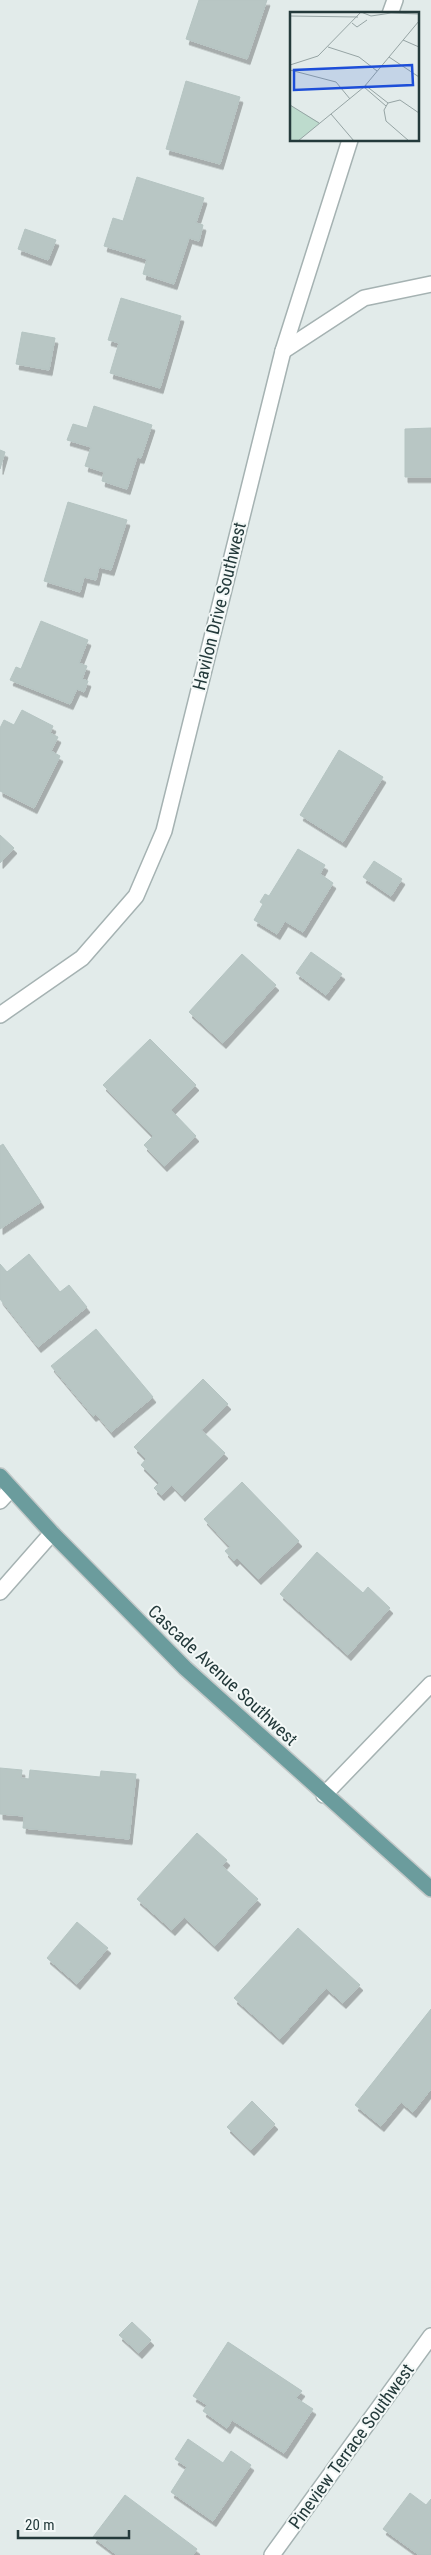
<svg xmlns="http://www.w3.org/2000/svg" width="431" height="2555" viewBox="0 0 431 2555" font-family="'Roboto Condensed',sans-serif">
  <defs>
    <filter id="shadow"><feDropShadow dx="3" dy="5.5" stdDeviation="0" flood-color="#0004"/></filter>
  </defs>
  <rect width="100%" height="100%" fill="#e2ebea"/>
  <g fill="#b8c6c4" stroke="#b5c4c2" filter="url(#shadow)">
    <polygon points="199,0 267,0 247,59 186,39"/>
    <polygon points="186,81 240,97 220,164 166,149"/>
    <polygon points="137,177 204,198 196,223 203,225 199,241 189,238 174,284 143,274 147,259 104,246 113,218 123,221"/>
    <polygon points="25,229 56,240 48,260 18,249"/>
    <polygon points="121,298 181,316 160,388 110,373 119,343 108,340"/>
    <polygon points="22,332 55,338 49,370 16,364"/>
    <polygon points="94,406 152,425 141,458 137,457 127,489 102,481 104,472 85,466 91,447 67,440 73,424 87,428"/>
    <polygon points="431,428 431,477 405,477 405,429"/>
    <polygon points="0,450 5,452 0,469"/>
    <polygon points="68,502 127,520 111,570 99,567 96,580 84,577 80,592 44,581"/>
    <polygon points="41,621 88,640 79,663 87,666 82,679 88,681 84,692 77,689 70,704 10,680 16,667 21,669"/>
    <polygon points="22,710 53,726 50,733 58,737 51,751 60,756 34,808 0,791 0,728 4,720 14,725"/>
    <polygon points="339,750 383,777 343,842 300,815"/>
    <polygon points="0,835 14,848 0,863"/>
    <polygon points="298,849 325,865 320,874 333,883 303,932 285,921 277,934 254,920 263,904 260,902 265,894 269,896"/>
    <polygon points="374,861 402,879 391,896 363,877"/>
    <polygon points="311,952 342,974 326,995 296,973"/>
    <polygon points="242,954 276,985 223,1043 189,1012"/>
    <polygon points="150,1039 196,1085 171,1110 196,1136 164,1166 144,1145 153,1136 103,1085"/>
    <polygon points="3,1144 41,1202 0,1229 0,1146"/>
    <polygon points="29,1254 60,1292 69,1285 87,1307 38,1347 0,1299 0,1264 7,1272"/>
    <polygon points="96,1329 153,1397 111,1432 96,1414 93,1416 51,1366"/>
    <polygon points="203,1379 228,1404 201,1430 225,1453 182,1496 172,1485 161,1495 154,1488 159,1483 141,1465 146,1459 134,1447"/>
    <polygon points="242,1482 299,1541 258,1579 237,1558 234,1561 225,1551 230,1547 204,1519"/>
    <polygon points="317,1552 363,1593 368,1587 390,1608 348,1655 280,1594"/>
    <polygon points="0,1768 22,1770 21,1778 29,1779 30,1770 100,1777 101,1771 136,1774 129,1839 23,1828 24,1816 0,1814"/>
    <polygon points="197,1833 227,1860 222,1866 258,1899 215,1946 184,1917 172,1930 137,1899"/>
    <polygon points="77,1922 108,1948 77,1984 47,1958"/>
    <polygon points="298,1928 360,1985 343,2003 326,1988 280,2039 234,1998"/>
    <polygon points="431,2009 431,2089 413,2112 401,2102 381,2126 355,2105"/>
    <polygon points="252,2101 275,2124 251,2150 227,2127"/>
    <polygon points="132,2322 151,2340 139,2353 119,2335"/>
    <polygon points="228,2342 302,2391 296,2398 313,2409 284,2453 232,2420 227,2428 203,2411 207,2405 193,2396"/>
    <polygon points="188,2439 223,2463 231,2451 251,2465 213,2521 171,2492 187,2467 175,2459"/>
    <polygon points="410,2493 426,2505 431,2499 431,2555 419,2555 383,2529"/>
    <polygon points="125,2495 197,2549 193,2555 117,2555 93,2537"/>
  </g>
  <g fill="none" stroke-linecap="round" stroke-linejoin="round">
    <defs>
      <g id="minor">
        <polyline points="390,14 395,0"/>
        <polyline points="283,351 364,298 431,284"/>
        <polyline points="0,1015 82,958 136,896 164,831 283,351 350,140"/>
        <polyline points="0,1501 11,1489"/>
        <polyline points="0,1592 52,1533"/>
        <polyline points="324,1795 431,1684"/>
        <polyline points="272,2555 431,2336"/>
      </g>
      <polyline id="major" points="0,1476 52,1533 185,1668 431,1889"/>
    </defs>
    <use href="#minor" stroke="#a5b2b2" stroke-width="18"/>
    <use href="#major" stroke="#c2c8c8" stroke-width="18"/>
    <use href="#minor" stroke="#fff" stroke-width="15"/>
    <use href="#major" stroke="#6b9c9d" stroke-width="15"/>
  </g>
  <g text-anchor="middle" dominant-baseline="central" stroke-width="4" stroke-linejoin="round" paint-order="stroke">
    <g font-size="18" fill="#243a3b" stroke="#f3f8f7">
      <text transform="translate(219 606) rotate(-76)">Havilon Drive Southwest</text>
      <text transform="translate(223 1675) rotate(43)">Cascade Avenue Southwest</text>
      <text transform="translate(351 2446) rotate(-54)">Pineview Terrace Southwest</text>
    </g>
  </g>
  <g transform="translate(290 12)">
    <rect width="129" height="129" fill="#e2ebea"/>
    <path d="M 0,93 L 30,111 L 8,129 L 0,129 Z" fill="#bddbcd"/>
    <path fill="none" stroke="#96a4a4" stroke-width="1" d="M 71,0 L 81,4 L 101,1 L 129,2M 0,4 L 68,5M 62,11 L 67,15 L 77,8M 113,28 L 129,35M 38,35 L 69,45 L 87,59M 99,45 L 129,65M 0,53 L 28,44 L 71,0M 0,58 L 46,70 L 60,87M 75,73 L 98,91M 74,75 L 96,94M 98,91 L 94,98 L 96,109 L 119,129M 98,91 L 110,88 L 129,101M 0,93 L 29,111M 41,102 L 64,129M 8,129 L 74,75 L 129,9"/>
    <path fill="#1d4ed8" fill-opacity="0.15" stroke="#1d4ed8" stroke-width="2.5" d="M 122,53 L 123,73 L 4,78 L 4,58 Z"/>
    <rect width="129" height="129" fill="none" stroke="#243a3b" stroke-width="2.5"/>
  </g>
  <path d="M18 2530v8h111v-8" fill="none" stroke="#243a3b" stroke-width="2.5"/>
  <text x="25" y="2530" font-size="15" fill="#243a3b" stroke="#f3f8f7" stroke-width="4" paint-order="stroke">20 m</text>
</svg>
